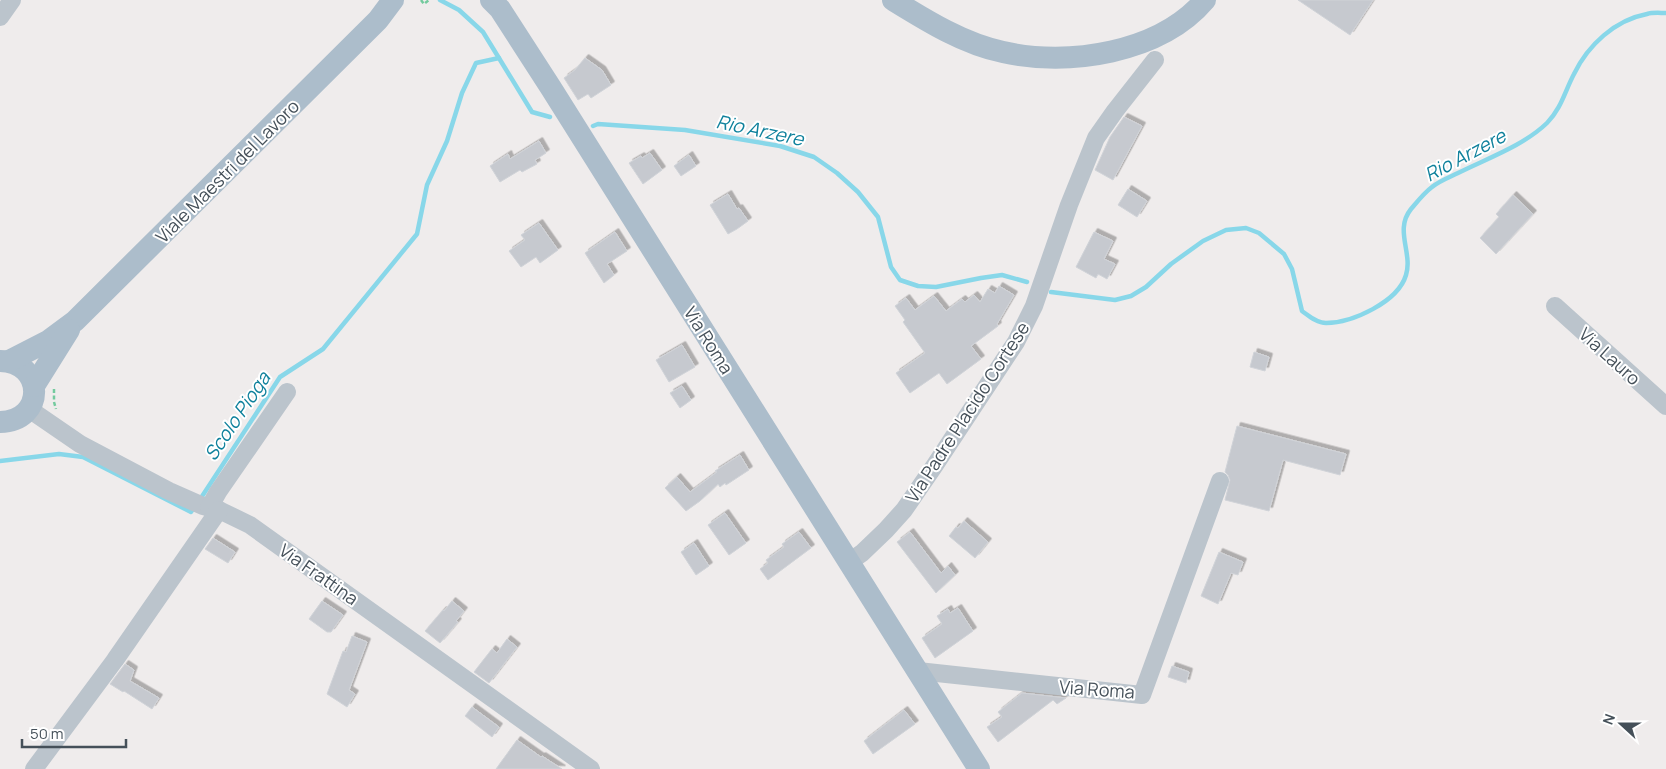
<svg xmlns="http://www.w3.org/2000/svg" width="1666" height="769" viewBox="0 0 1666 769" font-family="Manrope,sans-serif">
  <defs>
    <filter id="shadow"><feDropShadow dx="3.5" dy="-3.5" stdDeviation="0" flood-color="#0004"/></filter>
  </defs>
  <rect width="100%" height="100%" fill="#efecec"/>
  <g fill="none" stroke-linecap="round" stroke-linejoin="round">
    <g stroke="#88d7e9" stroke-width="4.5">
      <polyline points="440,0 459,10 483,32 532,112 550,117"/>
      <polyline points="593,126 598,124 685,130 780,146 814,157 837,173 858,192 878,217 891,267 900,280 918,286 936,287 981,278 1002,275 1027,282"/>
      <path d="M 1051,292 L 1115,300 L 1131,296 L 1146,287 L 1171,264 L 1203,241 L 1226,230 L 1246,228 L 1259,233 L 1284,254 L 1292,269 L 1302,311 C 1309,316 1317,323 1326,323 C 1352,323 1398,302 1406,275 C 1413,253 1394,230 1411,209 C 1417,202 1424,193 1432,187 C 1439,181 1450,177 1458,173 C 1488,158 1523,146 1547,123 C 1561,109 1565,91 1574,74 C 1588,45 1615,20 1647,14 C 1653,12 1660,13 1666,13"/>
      <polyline points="0,461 59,454 83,457 191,512 194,508"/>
      <polyline points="199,501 280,377 323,349 417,234 427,185 447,141 462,93 476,63 499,58"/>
    </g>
  </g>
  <g fill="#c6c9cf" stroke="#d0d3d8" filter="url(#shadow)">
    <polygon points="1298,0 1373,0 1350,35"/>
    <polygon points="585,58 602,70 611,85 591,98 588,94 578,100 564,78 575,70"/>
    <polygon points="1124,117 1142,126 1113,180 1095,170 1110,137"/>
    <polygon points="539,141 546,153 535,160 537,164 522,172 520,170 500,182 490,166 508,154 510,159"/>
    <polygon points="650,153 662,170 643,184 629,163 641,156 642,158"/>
    <polygon points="689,155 696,166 681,176 674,166"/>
    <polygon points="1128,189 1147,201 1137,217 1118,205"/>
    <polygon points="728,194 737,209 739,208 748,221 737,229 728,234 710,205"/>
    <polygon points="1513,195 1533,214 1496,254 1480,238 1499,217 1496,214"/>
    <polygon points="539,223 558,250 540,263 536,257 521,267 509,251 525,240 521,235"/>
    <polygon points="615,232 627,251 607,264 614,275 604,283 585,253"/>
    <polygon points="1094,232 1113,241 1104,259 1115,264 1107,279 1098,274 1096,278 1076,267"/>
    <polygon points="999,286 1014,295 997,324 998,326 971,346 981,359 947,384 939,373 910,393 896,373 925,353 903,322 905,320 895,306 906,298 915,310 934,296 946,311 962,299 965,302 974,295 980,302 988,289 995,293"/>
    <polygon points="682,345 695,367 669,382 656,360"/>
    <polygon points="1254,352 1269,357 1265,371 1250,367"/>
    <polygon points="682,386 691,400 680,408 670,393"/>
    <polygon points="1237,426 1346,454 1340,475 1283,460 1269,511 1225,500 1230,480 1228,475 1225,472"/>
    <polygon points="740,455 749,470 726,485 725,483 720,487 718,484 700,501 686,511 665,488 677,477 690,492 717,472 715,471"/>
    <polygon points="725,513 746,543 729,555 708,525"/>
    <polygon points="964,521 988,542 975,558 949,536 956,527 958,528"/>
    <polygon points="799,532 811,548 768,580 760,569 768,563 766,560 784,547 782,544"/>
    <polygon points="910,532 941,573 948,566 955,575 936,593 897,542"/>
    <polygon points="213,538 235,552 228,563 205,549"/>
    <polygon points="694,543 709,566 696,575 681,552"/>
    <polygon points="1219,552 1243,562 1238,575 1231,573 1218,604 1201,596"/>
    <polygon points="322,601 343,615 331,632 327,632 309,619"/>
    <polygon points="452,601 464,611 456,621 458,622 440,643 425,631 443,610 444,611"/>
    <polygon points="958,608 973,631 935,658 922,638 942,624 937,616 948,609 950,613"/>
    <polygon points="352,636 367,642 349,690 355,694 347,707 327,694 343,651 346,652"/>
    <polygon points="507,639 517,647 489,683 474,672 492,649 497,653"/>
    <polygon points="125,664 134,670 130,681 159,698 152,709 124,691 123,692 110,684"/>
    <polygon points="1172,666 1189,672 1186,683 1168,677"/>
    <polygon points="1022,693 1066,698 1057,704 1053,700 998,742 987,727 1002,717 998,712"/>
    <polygon points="472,707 499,727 492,737 465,716"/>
    <polygon points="904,710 915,724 873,754 864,741"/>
    <polygon points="517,740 541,757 542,756 562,769 496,769"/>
  </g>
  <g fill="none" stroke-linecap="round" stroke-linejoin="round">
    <g stroke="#74ca9e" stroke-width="2.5" stroke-dasharray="4 2.5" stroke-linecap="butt">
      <polyline points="421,0 424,4 429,0"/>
      <polyline points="54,389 54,402 56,409"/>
    </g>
    <g stroke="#bbc4cc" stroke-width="18">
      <polyline points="0,17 12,0"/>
      <polyline points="1555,306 1666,406"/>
      <polyline points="29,409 80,444 169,491 203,506 219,510 250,525 591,769"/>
      <polyline points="209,508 218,492 287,392"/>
      <polyline points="849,562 862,553 886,530 904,510 935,465 1016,342 1034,306 1069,205 1096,138 1115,111 1155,60"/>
      <polyline points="918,671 1142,695 1220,481"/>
      <polyline points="34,769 115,660 219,510"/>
    </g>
    <g stroke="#acbdcb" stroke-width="22">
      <polyline points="491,0 500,9 551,88 979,769"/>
      <path d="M 893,0 C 927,21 964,44 1003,52 C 1068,67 1160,53 1205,0"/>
      <path d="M 0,361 C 45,362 46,421 0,422"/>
      <polyline points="9,361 48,341 75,321 378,20 393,0"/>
      <polyline points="34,386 69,330"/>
    </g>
  </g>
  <g text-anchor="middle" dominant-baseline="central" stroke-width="4" stroke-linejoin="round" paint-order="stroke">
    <g font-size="18" fill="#455059" stroke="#fff">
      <text transform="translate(227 171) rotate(-45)">Viale Maestri del Lavoro</text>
      <text transform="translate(709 340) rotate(58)">Via Roma</text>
      <text transform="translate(1610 356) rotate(42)">Via Lauro</text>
      <text transform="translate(967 412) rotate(-57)">Via Padre Placido Cortese</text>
      <text transform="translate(319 574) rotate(35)">Via Frattina</text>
      <text transform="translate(1097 689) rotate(4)">Via Roma</text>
    </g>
    <g font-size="19" font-style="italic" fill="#0f819c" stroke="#fff">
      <text transform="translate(760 130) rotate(12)">Rio Arzere</text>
      <text transform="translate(1465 155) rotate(-28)">Rio Arzere</text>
      <text transform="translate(237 416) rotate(-56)">Scolo Pioga</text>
    </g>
  </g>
  <g transform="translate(1621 724) rotate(291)" stroke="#ffffff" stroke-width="4" paint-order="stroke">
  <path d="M0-4L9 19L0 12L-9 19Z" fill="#455059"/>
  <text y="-8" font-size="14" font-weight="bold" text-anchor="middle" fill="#455059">N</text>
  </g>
  <path d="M22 739v8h104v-8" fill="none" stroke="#455059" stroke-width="2.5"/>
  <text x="30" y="739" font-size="15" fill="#455059" stroke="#ffffff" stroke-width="4" paint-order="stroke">50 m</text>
</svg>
